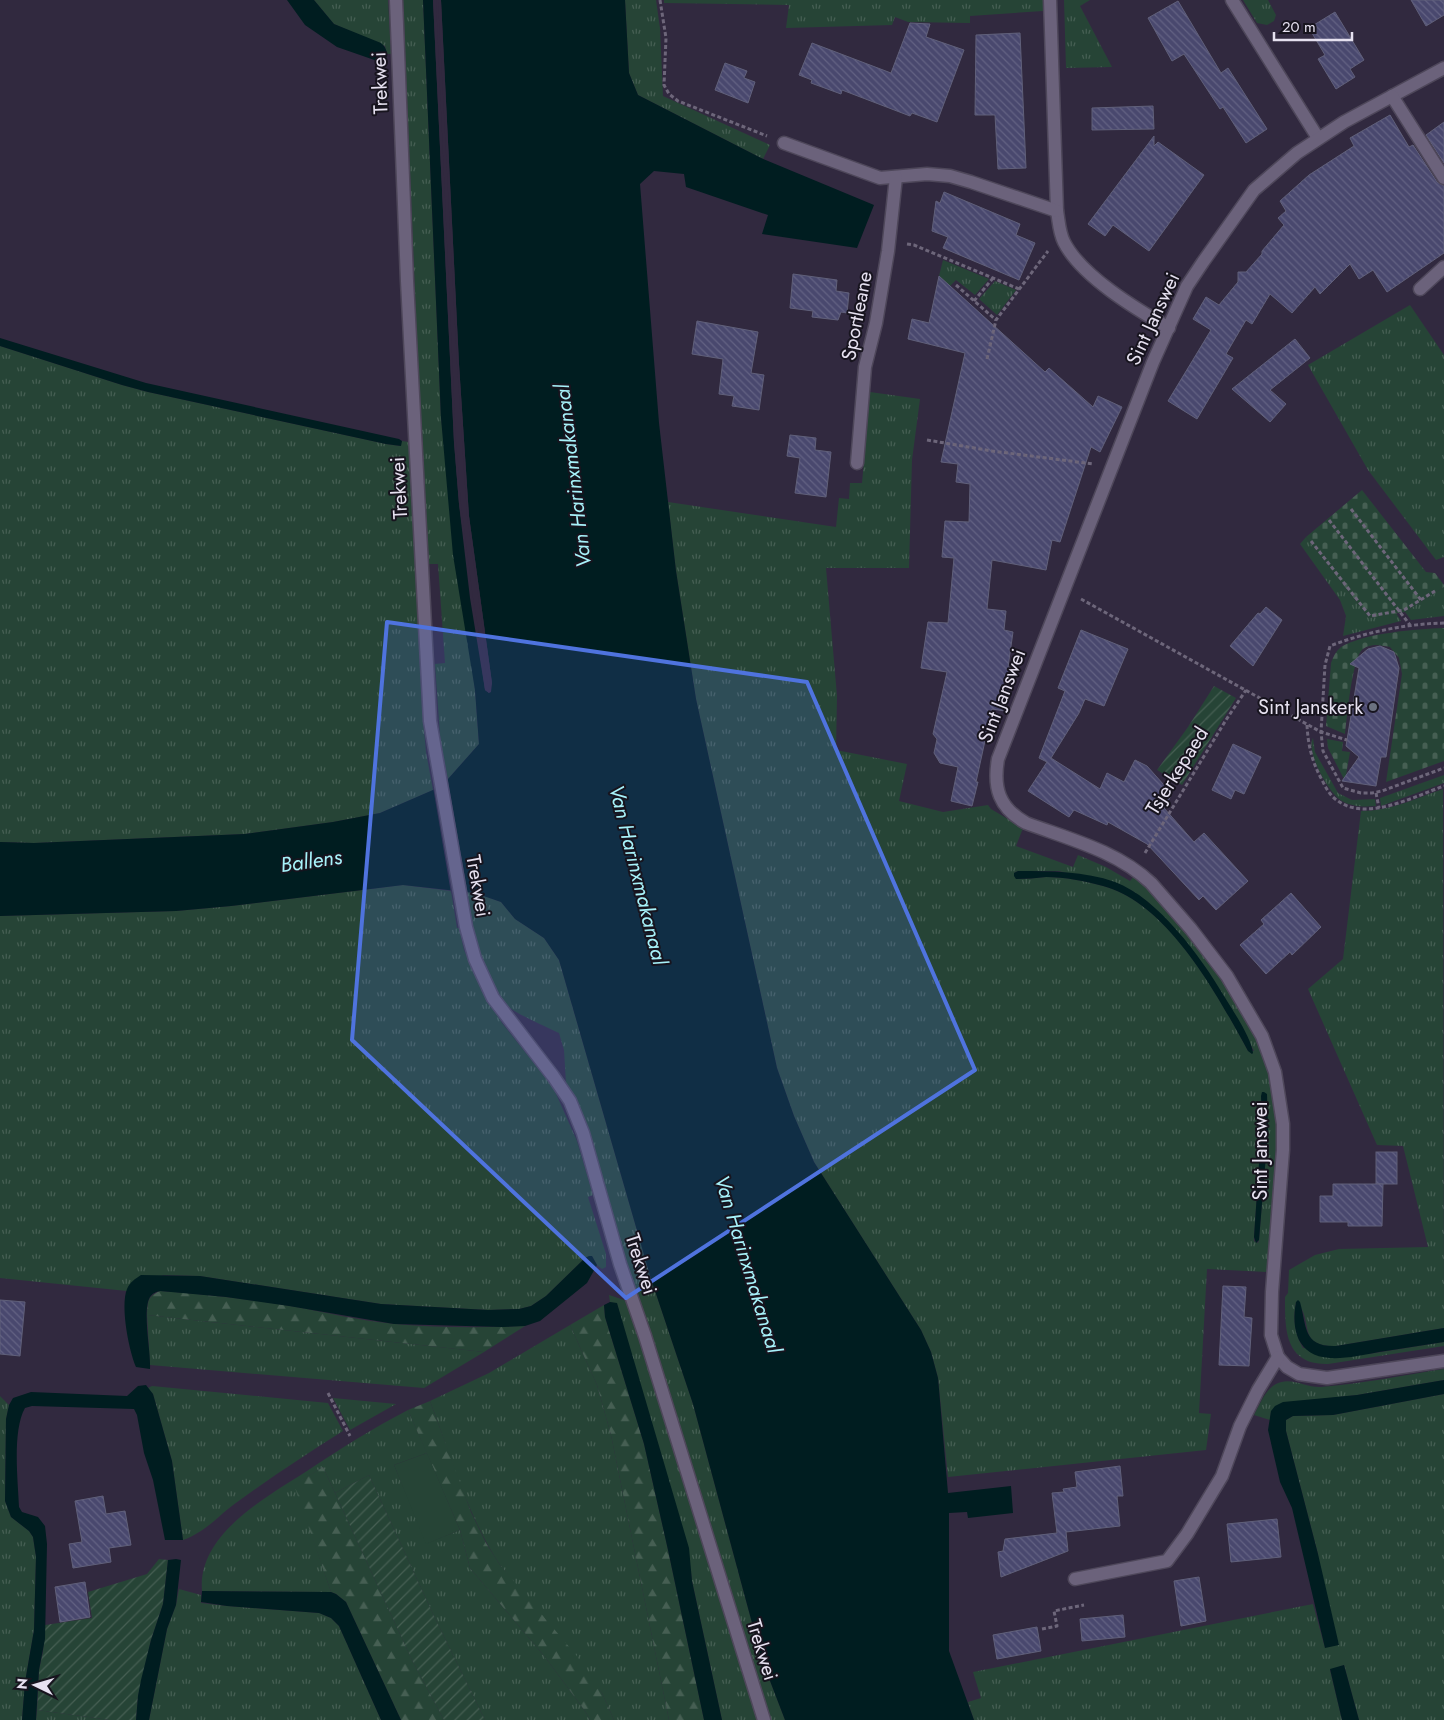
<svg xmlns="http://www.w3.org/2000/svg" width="1444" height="1720" viewBox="0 0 1444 1720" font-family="Jost,sans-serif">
  <defs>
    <pattern id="grass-tufts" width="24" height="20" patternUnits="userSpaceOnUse" patternTransform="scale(1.25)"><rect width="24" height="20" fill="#264436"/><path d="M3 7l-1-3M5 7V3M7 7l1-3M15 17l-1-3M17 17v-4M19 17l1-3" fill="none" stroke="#465f53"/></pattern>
    <pattern id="forest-firs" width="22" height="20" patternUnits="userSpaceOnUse" patternTransform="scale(1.25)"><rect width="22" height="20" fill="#264436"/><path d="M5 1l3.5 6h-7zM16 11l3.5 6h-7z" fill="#465f53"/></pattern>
    <pattern id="cemetery-stones" width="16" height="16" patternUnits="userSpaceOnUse" patternTransform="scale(1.25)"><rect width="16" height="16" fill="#264436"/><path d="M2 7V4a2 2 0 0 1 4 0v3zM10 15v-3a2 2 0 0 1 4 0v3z" fill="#465f53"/></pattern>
    <pattern id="garden-furrows" width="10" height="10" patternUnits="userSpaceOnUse" patternTransform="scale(1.25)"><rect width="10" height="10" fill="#264436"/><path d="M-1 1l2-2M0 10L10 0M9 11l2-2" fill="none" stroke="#465f53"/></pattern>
    <pattern id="building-back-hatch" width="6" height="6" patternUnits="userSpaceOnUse" patternTransform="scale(1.25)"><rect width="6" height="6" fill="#49486e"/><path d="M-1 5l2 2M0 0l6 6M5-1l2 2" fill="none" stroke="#636283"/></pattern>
  </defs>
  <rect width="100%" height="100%" fill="#31293f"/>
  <g fill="url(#grass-tufts)" fill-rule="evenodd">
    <polygon points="314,0 388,0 391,54 387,54 385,46 334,24"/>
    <polygon points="403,0 423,0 441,418 475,690 479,744 448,779 442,749 441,749 435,664 445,663 438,564 429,564 417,343"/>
    <polygon points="625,0 656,0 660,28 663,96 770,145 763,159 638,95 629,73"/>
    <polygon points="664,0 1043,0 1043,11 970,16 970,23 908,22 895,17 892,25 786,28 789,5 664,3"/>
    <polygon points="1064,0 1090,0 1080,6 1112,67 1066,68"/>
    <polygon points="1243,0 1268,0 1276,15 1274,21 1267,25 1257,23"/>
    <polygon points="943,260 989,279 975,295 956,280 950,286 939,276"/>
    <polygon points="995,281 1016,290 997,315 979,299"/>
    <polygon points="1410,305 1444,355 1444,557 1436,560 1368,470 1308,365"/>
    <polygon points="0,346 122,385 148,392 386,444 400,446 402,441 409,442 422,708 426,752 433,790 380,813 333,822 245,834 34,843 0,842"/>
    <path d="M 870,392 L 920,399 L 912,460 L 909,568 L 826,568 L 837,696 L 836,750 L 907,764 L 899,801 L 943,812 L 988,805 L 991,809 L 1023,828 L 1016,846 L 1073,867 L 1078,855 L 1106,867 L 1130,881 L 1134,876 C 1156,894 1173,915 1190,937 C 1219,973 1247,1013 1264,1056 C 1273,1081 1276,1109 1277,1135 L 1267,1272 L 1207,1269 L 1199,1413 L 1211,1414 L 1206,1450 L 948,1477 L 938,1378 L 931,1352 L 921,1330 L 814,1162 L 794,1116 L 777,1068 L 696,699 L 676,571 L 668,502 L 836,527 L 839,498 L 849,499 L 850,483 L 862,483 ZM 1018,871 L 1059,871 L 1131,890 L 1149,903 L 1179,934 L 1206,968 L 1234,1013 L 1254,1051 L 1248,1051 C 1218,995 1168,903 1103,886 C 1085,881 1065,877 1046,877 C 1036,878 1026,879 1016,879 L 1014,873 ZM 1267,1094 L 1268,1131 L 1259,1240 L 1258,1243 L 1254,1241 L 1254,1237 L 1262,1119 L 1261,1096 Z"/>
    <polygon points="1306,537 1369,618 1396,613 1401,621 1343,636 1346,616 1340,600 1300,544"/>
    <polygon points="1444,587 1444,616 1411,620 1405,612"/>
    <path d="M 1313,738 L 1315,752 L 1338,793 L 1352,800 L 1375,799 L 1376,806 C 1365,807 1352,807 1342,801 C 1329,794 1305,751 1313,738 Z"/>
    <polygon points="1444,775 1444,783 1381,806 1380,798"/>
    <path d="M 1443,789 L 1444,1328 L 1336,1346 C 1295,1347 1315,1319 1296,1302 C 1293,1319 1294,1332 1303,1348 L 1369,1354 L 1444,1342 L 1444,1346 L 1328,1364 C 1284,1365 1285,1328 1285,1297 L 1288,1293 L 1289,1270 L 1315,1255 L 1339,1249 L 1428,1247 L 1403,1146 L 1377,1145 L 1308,989 L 1343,959 L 1361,811 C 1390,811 1417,798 1443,789 Z"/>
    <polygon points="403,885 451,891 457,928 459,928 464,950 482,991 502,1023 553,1087 577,1141 593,1195 588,1197 606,1254 606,1267 602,1269 597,1265 592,1256 585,1258 546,1296 531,1306 519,1309 488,1310 381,1304 200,1276 163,1275 127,1290 127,1291 0,1278 0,916 176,911 231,906"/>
    <path d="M 467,892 L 475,893 L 501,902 L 515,919 L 544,938 L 559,960 L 651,1279 L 693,1404 L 762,1660 L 785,1720 L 770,1720 C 704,1515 642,1309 577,1103 L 566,1083 L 564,1050 L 559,1033 C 549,1028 514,1013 508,1006 C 489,986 479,951 472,926 L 473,925 Z"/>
    <polygon points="609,1295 624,1300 629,1306 758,1720 722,1720 692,1581 691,1572 617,1304 610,1302"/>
    <polygon points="147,1315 484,1352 424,1388 150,1365"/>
    <path d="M 570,1325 L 597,1385 L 611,1435 L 669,1720 L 614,1720 L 602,1693 L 500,1565 C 467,1515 451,1456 430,1401 L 489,1373 Z"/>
    <path d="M 1444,1369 L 1444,1380 L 1357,1395 L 1322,1399 L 1271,1411 L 1270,1420 L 1254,1415 C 1260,1404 1265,1390 1276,1384 C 1291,1376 1306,1388 1321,1387 C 1361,1384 1404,1375 1444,1369 Z"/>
    <path d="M 152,1386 L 328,1403 L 343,1431 C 308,1453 273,1476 240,1500 C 219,1514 208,1531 183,1540 L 172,1461 L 153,1394 L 148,1388 Z"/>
    <polygon points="1444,1394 1444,1720 1359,1720 1344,1665 1330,1670 1342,1720 974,1720 968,1702 981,1698 973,1672 1313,1604 1325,1648 1318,1554 1286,1431 1286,1420 1293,1416 1333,1415"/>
    <polygon points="0,1396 9,1405 6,1419 5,1501 11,1517 29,1531 33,1537 36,1557 34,1630 25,1682 22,1720 0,1720"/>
    <polygon points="333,1398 396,1404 350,1430"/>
    <path d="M 408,1410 L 427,1453 L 394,1465 L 427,1543 L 460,1530 L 470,1568 L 545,1657 L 585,1711 L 590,1720 L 485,1720 L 434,1616 L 369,1475 L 335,1493 L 323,1467 L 295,1485 L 331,1592 L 202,1591 C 197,1534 267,1497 307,1471 C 340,1449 373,1428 408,1410 Z"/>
    <polygon points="179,1589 201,1595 201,1603 227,1606 319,1613 331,1618 339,1626 381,1720 149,1720 167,1629 176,1605"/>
    <polygon points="37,1710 110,1720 36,1720"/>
  </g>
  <g fill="url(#forest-firs)">
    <path d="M 160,1291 C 204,1294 247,1299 290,1306 C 325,1312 360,1321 395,1324 C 438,1328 482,1328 525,1326 L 484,1352 L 147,1315 C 148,1301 147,1297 160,1291 Z"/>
    <polygon points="604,1305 605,1317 644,1444 668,1550 704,1720 669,1720 611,1435 597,1385 570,1325"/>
    <polygon points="430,1401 471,1512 486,1543 500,1565 576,1655 602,1693 614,1720 590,1720 585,1711 545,1657 470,1568 460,1530 408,1410"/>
    <polygon points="323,1467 412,1660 444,1720 401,1720 346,1602 336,1594 331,1592 294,1485"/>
  </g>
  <g fill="url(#cemetery-stones)">
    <polygon points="1362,490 1426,572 1435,573 1444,585 1444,587 1405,612 1369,618 1306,537"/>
    <path d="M 1444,628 L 1444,761 L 1386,782 L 1402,674 L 1399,658 L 1390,647 C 1379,645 1372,643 1363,649 C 1352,657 1347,718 1345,734 L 1326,726 L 1331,663 C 1333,657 1336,651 1341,647 C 1364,633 1417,629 1444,628 Z"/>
    <polygon points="1327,739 1343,742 1342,751 1350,752 1345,781 1328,748"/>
  </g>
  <g fill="url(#garden-furrows)">
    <polygon points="1214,686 1236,698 1182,785 1157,770 1188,727"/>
    <polygon points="369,1475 434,1616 485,1720 444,1720 412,1660 335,1493"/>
    <polygon points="159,1559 168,1560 163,1604 151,1640 138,1696 136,1720 110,1720 37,1710 39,1670 43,1652 45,1625 92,1618 88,1592 147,1574"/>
  </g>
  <polygon fill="#264436" points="427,1453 460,1530 426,1544 394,1465"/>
  <g fill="#001d20">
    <path d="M 287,0 L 314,0 L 334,24 L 381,43 C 388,49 389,57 383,63 L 337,47 L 305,25 Z"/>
    <polygon points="423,0 433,0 454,442 459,504 485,690 489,693 492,683 469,516 459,364 441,0 625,0 629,73 638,95 761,158 874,205 857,248 762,234 768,215 686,187 684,174 654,171 640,184 659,423 676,571 696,699 777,1068 794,1116 814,1162 921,1330 931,1352 938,1378 948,1493 1011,1486 1013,1513 968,1518 967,1512 949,1513 949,1651 974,1720 785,1720 762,1660 693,1404 651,1279 559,960 544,938 515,919 501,902 475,893 403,885 231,906 176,911 0,916 0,842 34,843 245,834 333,822 380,813 433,790 448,779 479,744 475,690 453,555 441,418"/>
    <polygon points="0,338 146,383 399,439 402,441 401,446 386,444 148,392 122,385 0,346"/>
    <path d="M 1018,871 C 1051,871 1084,871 1115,882 C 1158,898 1201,957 1224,996 C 1232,1009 1252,1039 1253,1053 L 1252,1054 L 1248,1051 C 1218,996 1168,903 1103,886 C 1085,881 1065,877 1046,877 C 1036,878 1026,879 1016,879 L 1014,876 L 1014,873 Z"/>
    <polygon points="1262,1092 1264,1092 1267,1094 1268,1131 1259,1240 1256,1243 1254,1237 1262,1119 1261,1096"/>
    <path d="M 589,1256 L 592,1256 L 597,1265 L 587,1283 L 540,1321 L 525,1326 L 502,1327 L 394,1324 L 289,1306 L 226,1297 L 160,1291 C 156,1292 153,1293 150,1297 C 142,1310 151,1352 150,1369 L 136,1367 C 129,1351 120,1306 127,1289 C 130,1282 135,1279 141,1275 L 200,1276 L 381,1304 L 488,1310 L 519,1309 L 531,1306 L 546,1296 L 585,1258 Z"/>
    <path d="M 1298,1300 L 1300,1302 C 1307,1327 1303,1347 1336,1346 L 1444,1328 L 1444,1342 C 1422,1345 1401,1349 1379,1352 C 1365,1355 1344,1359 1330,1358 C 1297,1356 1291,1329 1296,1302 Z"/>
    <polygon points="610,1302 617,1303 689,1548 692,1581 722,1720 704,1720 668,1550 644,1444 605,1317 604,1305"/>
    <polygon points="1444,1380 1444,1394 1333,1415 1293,1416 1286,1420 1286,1431 1318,1554 1339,1645 1325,1648 1292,1508 1280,1482 1268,1430 1271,1411 1275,1406 1283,1402 1357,1395"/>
    <path d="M 146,1385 L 153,1394 L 172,1461 L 183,1540 L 165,1540 L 153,1480 L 144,1453 L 137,1415 L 134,1409 L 32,1406 L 25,1408 C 12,1431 18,1481 19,1507 L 22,1512 L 38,1517 L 45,1526 L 47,1544 L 45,1639 L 39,1670 L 36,1720 L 22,1720 L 25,1682 L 34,1630 L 36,1557 L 33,1537 L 29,1531 L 11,1517 L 5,1501 L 6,1419 L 9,1405 L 13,1398 L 31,1392 L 127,1396 L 138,1386 Z"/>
    <polygon points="176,1559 181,1560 176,1605 167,1629 149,1720 136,1720 138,1696 141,1680 151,1640 163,1604 168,1560"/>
    <polygon points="202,1591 331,1592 336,1594 346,1602 401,1720 381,1720 339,1626 331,1618 319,1613 227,1606 201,1602"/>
    <polygon points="1344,1665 1359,1720 1342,1720 1330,1669"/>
  </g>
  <g fill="#31293f">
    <polygon points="433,0 436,0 456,442 461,504 473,598 489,690 490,683 467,516 457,364 438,0 441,0 459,364 469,516 492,683 491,692 489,693 485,690 470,598 459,504 454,443"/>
    <polygon points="447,776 468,895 451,893 433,787"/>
  </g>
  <g fill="url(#building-back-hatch)" stroke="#60607a">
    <polygon points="1411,0 1444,0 1444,15 1426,26"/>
    <polygon points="1178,1 1221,73 1228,68 1267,129 1246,143 1223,107 1220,109 1184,54 1172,61 1148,18"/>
    <polygon points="1335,12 1364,60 1350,69 1355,77 1336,89 1318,59 1325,55 1309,28"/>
    <polygon points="910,23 930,24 926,37 964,50 937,122 912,113 910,116 842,90 841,94 811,83 812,80 799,75 812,43 891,73"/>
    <polygon points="1020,33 1026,168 998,169 995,115 975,115 976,35"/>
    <polygon points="725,63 747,71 744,78 755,82 748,103 715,90"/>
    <polygon points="1153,106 1154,129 1092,130 1092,108"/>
    <polygon points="1390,115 1409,147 1413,145 1437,182 1444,186 1444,253 1387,292 1373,270 1359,279 1350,264 1320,294 1315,287 1292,313 1270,294 1252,324 1246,320 1226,354 1233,358 1197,419 1168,401 1211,330 1193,319 1206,297 1219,305 1238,282 1238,272 1246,272 1262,254 1262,251 1284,225 1278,218 1286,211 1280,201 1309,175 1354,146 1350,138"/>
    <polygon points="1444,122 1444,163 1426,135"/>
    <polygon points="1154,136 1154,146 1158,142 1204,175 1149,251 1113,225 1105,236 1088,224"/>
    <polygon points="944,192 1020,224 1016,235 1035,243 1019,280 943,248 948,237 932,231 936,201 940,203"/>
    <polygon points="793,274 837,280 836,291 849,293 847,313 841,312 838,320 812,317 813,311 790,308"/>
    <polygon points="939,276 1045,372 1049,368 1093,407 1098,396 1122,407 1100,452 1091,447 1060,542 1052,540 1046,570 992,560 987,609 1006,611 1004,630 1013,632 1008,667 1015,669 1005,711 992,709 976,782 978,782 972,806 951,801 958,767 940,763 934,753 937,739 933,734 947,672 921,668 928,622 948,623 954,558 942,557 945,521 969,522 970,484 956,482 958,464 941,462 965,353 908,339 912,319 929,323"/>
    <polygon points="697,321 758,332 751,373 764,375 759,410 732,406 734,396 719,394 723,359 692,354"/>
    <polygon points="1295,339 1310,358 1270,390 1286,404 1270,422 1232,389"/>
    <polygon points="790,435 816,438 815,450 831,452 826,497 795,493 800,458 787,456"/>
    <polygon points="1266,607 1282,620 1253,666 1230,646 1258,613 1260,614"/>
    <polygon points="1081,630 1128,649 1104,706 1085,699 1079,713 1051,758 1100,789 1107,773 1124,782 1135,760 1147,766 1172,794 1164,808 1194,842 1204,833 1248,881 1216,910 1203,896 1199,900 1147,844 1108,822 1107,825 1074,810 1069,817 1028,791 1047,762 1039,758 1065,691 1058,688"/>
    <polygon points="1380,646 1394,652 1399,668 1386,757 1381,757 1376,786 1342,781 1359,757 1346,746 1359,668 1350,664 1368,649"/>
    <polygon points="1233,744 1261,757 1244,794 1235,790 1231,799 1212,790"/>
    <polygon points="1291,893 1321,927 1292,955 1290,952 1266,974 1240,945 1264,924 1261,920"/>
    <rect x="1376" y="1152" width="21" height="32"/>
    <polygon points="1333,1184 1383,1184 1382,1226 1348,1226 1348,1222 1320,1222 1320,1196 1333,1196"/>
    <polygon points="1223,1286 1246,1287 1244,1317 1252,1318 1249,1366 1219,1365"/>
    <polygon points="0,1300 25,1302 20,1356 0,1354"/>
    <polygon points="1120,1466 1123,1496 1117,1496 1120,1526 1066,1532 1068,1551 1001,1577 998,1552 1003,1551 1005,1539 1057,1533 1052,1493 1064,1492 1063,1489 1077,1487 1075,1472"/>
    <polygon points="103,1496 106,1514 125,1511 131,1545 109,1548 111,1562 73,1568 69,1544 82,1542 75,1501"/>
    <polygon points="1277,1519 1281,1557 1231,1562 1227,1524"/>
    <polygon points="1199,1577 1206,1621 1181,1626 1174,1581"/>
    <polygon points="85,1582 90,1617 60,1622 55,1587"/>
    <polygon points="1123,1615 1125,1637 1082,1641 1080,1619"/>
    <polygon points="1037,1627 1041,1651 997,1659 993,1635"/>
  </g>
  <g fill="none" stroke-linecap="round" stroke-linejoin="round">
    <defs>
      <g id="minor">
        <polyline points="396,0 407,281 430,721 466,927 475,959 493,998 553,1076 570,1101 583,1133 620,1264 645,1336 764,1720"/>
        <path d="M 1050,0 L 1057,211 C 1059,222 1059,232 1064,242 C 1081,276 1136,309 1169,328"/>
        <polyline points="1232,0 1318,138"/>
        <path d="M 1444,68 L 1344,122 L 1297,153 L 1254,190 L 1203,262 L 1187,286 L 1153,362 L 998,759 C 993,788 999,808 1026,823 C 1069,839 1117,851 1151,883 L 1191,929 L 1227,976 L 1262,1036 L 1275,1072 L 1283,1124 L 1283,1150 L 1272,1292 L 1271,1335 L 1278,1357 L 1287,1367 L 1299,1374 L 1327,1378 L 1444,1361"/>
        <polyline points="1392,96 1444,178"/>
        <polyline points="784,143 880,178 927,174 950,176 971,182 1057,211"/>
        <polyline points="1420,289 1444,267"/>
        <polyline points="857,463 865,367 876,323 888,251 896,177"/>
        <polyline points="1075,1579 1167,1561 1187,1534 1222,1476 1240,1426 1258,1390 1278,1357"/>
      </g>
    </defs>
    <use href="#minor" stroke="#4e475a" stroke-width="15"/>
    <g stroke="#6d667a" stroke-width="3" stroke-dasharray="4 2.5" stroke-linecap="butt">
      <polyline points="660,0 666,38 664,85 669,94 678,101 767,136"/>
      <polyline points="907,244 914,245 1019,289"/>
      <polyline points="956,285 996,320"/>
      <polyline points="974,301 993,278"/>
      <polyline points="987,359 996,320 1048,251"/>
      <polyline points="927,440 992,451 1093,464"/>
      <polyline points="1351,509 1421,600"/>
      <polyline points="1329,520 1410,625"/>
      <polyline points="1311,541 1370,616 1404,610 1435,591"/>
      <polyline points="1081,599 1321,732 1347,740"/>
      <path d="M 1444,623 C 1405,624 1366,632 1330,646 L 1325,665 L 1321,732 L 1323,751 L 1343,788 L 1361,793 L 1372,793 L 1382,791 L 1444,768"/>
      <path d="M 1307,725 C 1308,745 1312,762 1322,780 C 1326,788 1330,796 1338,801 C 1367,822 1415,796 1444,786"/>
      <polyline points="1376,793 1379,808"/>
      <polyline points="1145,853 1226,720 1246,690"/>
      <polyline points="328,1393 350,1436"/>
      <polyline points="1042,1629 1057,1626 1054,1611 1084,1605"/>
    </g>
    <use href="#minor" stroke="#6b627b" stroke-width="12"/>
  </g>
  <path fill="#4f73de" fill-opacity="0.2" stroke="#4f73de" stroke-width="4" stroke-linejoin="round" d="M 387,622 L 807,682 L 975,1070 L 626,1298 L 352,1040 Z"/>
  <circle fill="#6b7280" stroke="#17141e" stroke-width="2" cx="1373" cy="707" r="5"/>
  <g text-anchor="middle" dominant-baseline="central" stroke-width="4" stroke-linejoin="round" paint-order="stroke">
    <g font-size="20" fill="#e6e1f0" stroke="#17141e">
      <text transform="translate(380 83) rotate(-92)">Trekwei</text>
      <text transform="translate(857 316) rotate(-79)">Sportleane</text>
      <text transform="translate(1153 319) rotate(-65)">Sint Janswei</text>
      <text transform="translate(399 488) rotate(-93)">Trekwei</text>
      <text transform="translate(1002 696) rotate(-69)">Sint Janswei</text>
      <text transform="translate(1177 771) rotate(-58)">Tsjerkepaed</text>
      <text transform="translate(478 886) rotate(80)">Trekwei</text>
      <text transform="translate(1260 1151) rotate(-90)">Sint Janswei</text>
      <text transform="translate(641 1264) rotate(72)">Trekwei</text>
      <text transform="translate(762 1650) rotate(73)">Trekwei</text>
    </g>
    <g font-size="20" fill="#e6e1f0" stroke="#17141e" text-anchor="end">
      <text x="1363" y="707">Sint Janskerk</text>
    </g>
    <g font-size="21" font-style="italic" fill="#a7f2fa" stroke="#17141e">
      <text transform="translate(573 476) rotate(-97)">Van Harinxmakanaal</text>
      <text transform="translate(311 861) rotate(-8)">Ballens</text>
      <text transform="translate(638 875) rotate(76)">Van Harinxmakanaal</text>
      <text transform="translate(748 1264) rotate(73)">Van Harinxmakanaal</text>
    </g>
  </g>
  <g transform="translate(35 1685) rotate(275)" stroke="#17141e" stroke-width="4" paint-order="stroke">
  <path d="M0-4L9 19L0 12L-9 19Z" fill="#e6e1f0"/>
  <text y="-8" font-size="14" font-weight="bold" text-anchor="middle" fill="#e6e1f0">N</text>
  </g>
  <path d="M1274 32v8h78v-8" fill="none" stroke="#e6e1f0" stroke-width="2.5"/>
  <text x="1282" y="32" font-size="15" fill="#e6e1f0" stroke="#17141e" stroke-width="4" paint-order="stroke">20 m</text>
</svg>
